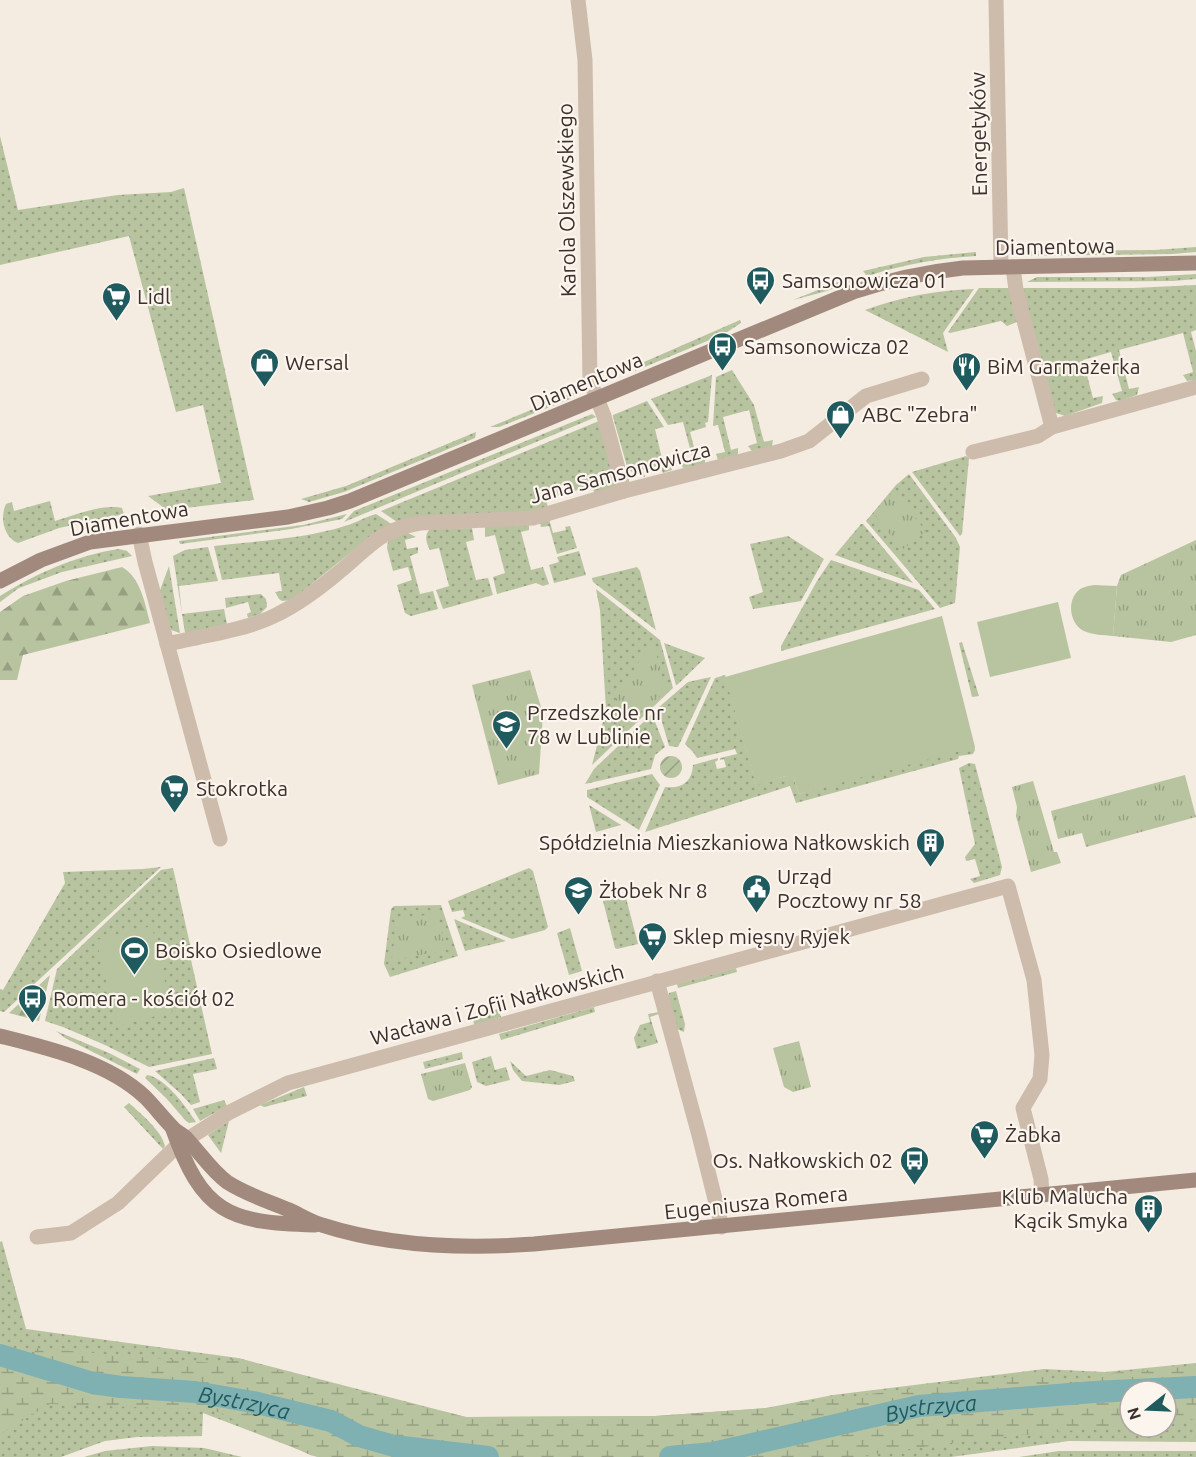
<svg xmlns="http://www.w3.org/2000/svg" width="1196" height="1457" viewBox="0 0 1196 1457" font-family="Ubuntu,sans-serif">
  <defs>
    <pattern id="grass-dots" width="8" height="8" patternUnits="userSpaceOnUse" patternTransform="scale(1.5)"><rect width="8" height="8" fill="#b8c4a0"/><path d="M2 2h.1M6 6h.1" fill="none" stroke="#97a083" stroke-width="1.8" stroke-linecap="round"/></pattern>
    <pattern id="forest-firs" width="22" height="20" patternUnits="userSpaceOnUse" patternTransform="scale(1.5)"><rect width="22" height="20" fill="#b8c4a0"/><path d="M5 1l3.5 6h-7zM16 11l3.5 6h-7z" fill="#97a083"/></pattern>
    <pattern id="wetland-marsh" width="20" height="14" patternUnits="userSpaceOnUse" patternTransform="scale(1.5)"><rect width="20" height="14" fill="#b8c4a0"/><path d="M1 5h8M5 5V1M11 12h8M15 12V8" fill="none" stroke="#97a083"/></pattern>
    <pattern id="park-tufts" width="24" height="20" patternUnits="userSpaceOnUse" patternTransform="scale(1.5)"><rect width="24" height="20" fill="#b8c4a0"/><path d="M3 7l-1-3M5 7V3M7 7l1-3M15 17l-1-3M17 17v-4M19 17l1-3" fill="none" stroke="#97a083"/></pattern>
    <pattern id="garden-furrows" width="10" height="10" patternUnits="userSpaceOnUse" patternTransform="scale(1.5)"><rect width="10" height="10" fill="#b8c4a0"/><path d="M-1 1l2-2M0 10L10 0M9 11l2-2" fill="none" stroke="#97a083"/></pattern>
  </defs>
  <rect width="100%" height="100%" fill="#f4ebe1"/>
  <g fill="url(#grass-dots)" fill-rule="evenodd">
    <polygon points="0,136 18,210 118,195 171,192 184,188 254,500 167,510 148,496 221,483 203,405 176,412 129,236 0,265"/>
    <polygon points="1196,247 1196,252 1172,254 1021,256 1013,251 1155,250"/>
    <path d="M 976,252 L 976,256 C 940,258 905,264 871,275 L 867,276 L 863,271 L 924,257 Z"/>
    <polygon points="1196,274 1196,279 1173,281 1027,282 1037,277 1148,277"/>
    <polygon points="853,276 850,282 827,291 793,300"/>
    <polygon points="1196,285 1196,330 1191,332 1196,351 1196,380 1187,381 1183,375 1193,372 1183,333 1119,350 1129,389 1139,387 1137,395 1120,401 1116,400 1112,394 1122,391 1111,352 1083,360 1093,398 1103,396 1102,403 1065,416 1056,413 1051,407 1022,291 1023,288 1134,288"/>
    <polygon points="979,288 1009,288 1017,322 1007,326 1001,321 950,333 948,332"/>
    <path d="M 974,289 L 943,333 L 948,352 L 865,310 C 900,297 937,290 974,289 Z"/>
    <polygon points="740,320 741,323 724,334 635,371 635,366"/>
    <polygon points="732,370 754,405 764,442 773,440 772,446 752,451 748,446 757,443 749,410 723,417 731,450 738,448 738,456 718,460 716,454 725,452 718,425 713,426 716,377"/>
    <polygon points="712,375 708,422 705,423 706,427 690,432 697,459 705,457 705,464 683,468 681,463 693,460 683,422 668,425 651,399"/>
    <polygon points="579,390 570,399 499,427 490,427"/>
    <polygon points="647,401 664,427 655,429 664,467 671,466 672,470 663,473 660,465 643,470 645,477 628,470 613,417 613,415"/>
    <polygon points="592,414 596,417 344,522 354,511"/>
    <polygon points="599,421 616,483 614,488 595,495 592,486 546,499 548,508 527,513 397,522 381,511"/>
    <polygon points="476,432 475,438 344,492 309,502 301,499 346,486"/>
    <polygon points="966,456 969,458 962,534 960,536 912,472"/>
    <polygon points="909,474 956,538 960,547 955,603 940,608 866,521 896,485"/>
    <path d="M 50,501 L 55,521 C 72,516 104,503 122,508 L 124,514 L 59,528 L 18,543 C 3,537 0,517 6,504 L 12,502 L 14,511 Z"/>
    <polygon points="347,514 342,519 291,529 180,544 179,541 303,525"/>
    <path d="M 376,514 L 393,525 L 350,553 L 292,600 L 282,601 L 279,599 L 275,592 L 282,591 L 279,573 L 222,580 L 214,546 C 257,541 303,539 345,526 C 356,523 365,517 376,514 Z"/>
    <polygon points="549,519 553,533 566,530 565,527 570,526 577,548 557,554 549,526 541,527 540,523"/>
    <polygon points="861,524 863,524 913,583 835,555"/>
    <polygon points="529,525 529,530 521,532 531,570 543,567 549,584 543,586 536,583 497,594 493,577 505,573 495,535 485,537 485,527"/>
    <path d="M 472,528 L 474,540 L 466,542 L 476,580 L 488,578 L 493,595 L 443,609 L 436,590 L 449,586 L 439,548 L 430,550 C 426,543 424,535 430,529 Z"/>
    <polygon points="406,532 416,537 405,540 407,549 418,547 418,553 410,556 420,594 433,591 438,609 411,616 405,613 397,585 412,580 408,567 393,571 387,548 388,541"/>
    <polygon points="788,536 824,559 801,601 753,609 749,597 763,592 750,544"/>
    <polygon points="208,547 218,581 179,586 182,614 224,609 227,624 185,633 173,556 185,550"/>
    <path d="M 119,549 L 127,551 L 132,556 L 62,572 L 19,588 L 0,602 L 0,596 C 35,574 77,555 119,549 Z"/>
    <polygon points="579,551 586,575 554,583 549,565 559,562 557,557"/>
    <polygon points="831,560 919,590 935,609 781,651 781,646 817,581"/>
    <polygon points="169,566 180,633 171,630 159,593"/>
    <polygon points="637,567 640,571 656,630 593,582 592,578"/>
    <polygon points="596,589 660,640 673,688 592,765 606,710 600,610"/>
    <polygon points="261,594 266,599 267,607 260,614 248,618 247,614 251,612 248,602 226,608 225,598"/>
    <polygon points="962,642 979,696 972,697 959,643"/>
    <polygon points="664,643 705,658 677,685 676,685"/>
    <path d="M 725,675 L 756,784 L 786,776 L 794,779 L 799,794 L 973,741 L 975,750 L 973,754 L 959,756 L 958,759 L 796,803 L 790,786 L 645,832 L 665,787 C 682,789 692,782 693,765 L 718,758 L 718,760 L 715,762 L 717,769 L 726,767 L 724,759 L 720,760 L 720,758 L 737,754 L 735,749 L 697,758 L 693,752 L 685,744 L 715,678 Z"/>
    <polygon points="711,677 678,747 669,746 658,708 688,682"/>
    <polygon points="652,714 665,747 655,755 651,769 585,784 594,769"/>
    <polygon points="969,763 975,764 1002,867 1000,875 974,883 970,879 980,876 975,859 966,861 965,857 975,844 959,768"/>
    <polygon points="652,774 660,785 639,830 587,797 587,790"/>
    <polygon points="589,805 621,825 596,832"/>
    <polygon points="161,867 4,1012 0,1011 0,989 3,990 65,883 63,872 143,869"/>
    <polygon points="173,868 191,949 191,960 212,1054 149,1067 105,1045 63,1027 45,1021 57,969 161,870"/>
    <polygon points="529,868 533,871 548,927 545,930 512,939 461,918 465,916 463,910 452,912 448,901"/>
    <polygon points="625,894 638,944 617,949 615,948 603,901"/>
    <polygon points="441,905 458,956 390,977 384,964 391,909 394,906"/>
    <polygon points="454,919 506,941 465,951"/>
    <polygon points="570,928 582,971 569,975 557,933"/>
    <polygon points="736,968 737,972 678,988 677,984"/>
    <polygon points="676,991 685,1024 684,1032 677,1029 668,997 669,993"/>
    <polygon points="594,1007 595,1012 501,1040 499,1034"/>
    <polygon points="498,1009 501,1017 474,1025 473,1016"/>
    <polygon points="659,1012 659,1014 650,1017 658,1043 637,1049 634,1038 640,1025 650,1022 648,1014"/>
    <polygon points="56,1031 109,1053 140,1069 137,1074 65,1038"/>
    <polygon points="462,1052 463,1059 425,1069 423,1062"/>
    <polygon points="491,1056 495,1070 506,1067 510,1080 486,1086 477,1082 472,1062"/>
    <polygon points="214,1058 217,1069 193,1074 200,1102 191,1105 181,1094 155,1071"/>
    <polygon points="510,1061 526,1076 550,1070 573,1076 575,1081 559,1085 522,1081 513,1070"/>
    <path d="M 147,1075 C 166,1078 186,1107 196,1122 L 189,1123 L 186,1121 L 166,1098 L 145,1078 Z"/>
    <polygon points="304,1087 307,1096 264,1107 260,1105"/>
    <polygon points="224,1100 227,1106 200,1121 193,1109"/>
    <path d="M 129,1103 C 140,1113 162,1131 165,1146 L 163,1149 L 124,1107 Z"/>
    <polygon points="229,1121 221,1153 208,1135"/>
    <path d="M 2,1241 L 26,1329 L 238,1358 L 466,1417 L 655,1416 L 766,1408 L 833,1395 L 1044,1369 L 1105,1372 L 1196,1363 L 1196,1442 L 1069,1441 L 951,1457 L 318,1457 L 203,1413 L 202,1436 L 137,1437 L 105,1441 L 61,1457 L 0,1457 L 0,1242 ZM 1130,1391 L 1166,1391 L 1166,1427 L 1130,1427 Z"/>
    <polygon points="152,1446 204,1448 242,1457 84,1457 105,1451"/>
    <polygon points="1059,1451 1196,1451 1196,1457 1019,1457"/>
  </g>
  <g fill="url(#forest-firs)">
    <path d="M 122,567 C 141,578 145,604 150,623 L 23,655 L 17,680 L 0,680 L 0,612 L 23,596 L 66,581 Z"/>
    <polygon points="50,975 39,1021 9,1013"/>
  </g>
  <polygon fill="url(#wetland-marsh)" points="34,1348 214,1363 238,1358 313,1380 466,1417 655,1416 766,1408 960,1382 1038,1374 1068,1384 1112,1373 1196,1366 1196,1419 1166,1422 1166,1391 1130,1391 1130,1425 972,1440 855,1457 318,1457 310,1455 213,1410 50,1404 0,1434 0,1355 38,1365"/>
  <g fill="url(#park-tufts)">
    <polygon points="893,492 926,531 902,550 873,513"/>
    <polygon points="1196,540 1196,635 1171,642 1113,636 1117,586 1121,575"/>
    <polygon points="650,644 654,645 666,691 621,730 610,708"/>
    <polygon points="530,670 543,714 539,774 498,785 472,685"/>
    <polygon points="1185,775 1196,817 1086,847 1082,833 1058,839 1051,811"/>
    <polygon points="1033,781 1054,852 1057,852 1061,863 1031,872 1016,816 1017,807 1012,787"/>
    <polygon points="437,913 446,950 394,960 392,958 397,920"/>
    <polygon points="799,1041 811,1087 793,1092 784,1087 773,1048"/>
    <polygon points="465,1063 472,1087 470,1090 433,1101 428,1099 421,1074"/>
  </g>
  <circle fill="url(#garden-furrows)" cx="671" cy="767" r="11"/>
  <g fill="#b8c4a0">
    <path d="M 1094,585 L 1117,586 L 1113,636 C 1104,635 1092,635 1084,631 C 1071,625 1067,604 1076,593 C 1081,587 1087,586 1094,585 Z"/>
    <polygon points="1058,602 1071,658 990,677 977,622"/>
    <polygon points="942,616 975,747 799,794 794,779 787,781 786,776 756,785 725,677"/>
    <polygon points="152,926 172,1012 117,1026 96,940"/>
  </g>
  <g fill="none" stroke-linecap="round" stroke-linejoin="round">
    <g stroke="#7fb0b2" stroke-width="22">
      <path id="s1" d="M 0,1355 L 93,1383 L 121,1387 L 195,1392 L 253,1402 L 331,1421 L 359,1436 L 394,1446 L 488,1457"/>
      <path id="s2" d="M 670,1457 L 713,1453 L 919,1406 L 1094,1392 L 1196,1387"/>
    </g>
    <g stroke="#cdbbac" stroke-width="15">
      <polyline points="578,0 585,60 590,381 604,416 624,491"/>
      <polyline points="996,0 1001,267"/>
      <polyline points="1013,267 1016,290 1052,427"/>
      <polyline points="973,452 1038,436 1052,427 1196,387"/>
      <polyline points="139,534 145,562 220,839"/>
      <path d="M 167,644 C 201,636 248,630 278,614 C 300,603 320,588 339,572 C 369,548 378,530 420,523 L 533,518 L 624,491 L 781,451 L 809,441 L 866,396 L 922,379"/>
      <polyline points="657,981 699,1135 722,1227"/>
      <polyline points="37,1237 71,1233 118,1203 178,1145 230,1112 288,1083 1008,886 1034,980 1042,1055 1040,1079 1023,1108 1041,1179 1042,1195"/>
    </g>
    <g stroke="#a18a7d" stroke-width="15">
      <path d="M 0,581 L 41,560 L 90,542 L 288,517 L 328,508 L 350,501 L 853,292 C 889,280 925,272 963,268 L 1196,263"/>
      <path d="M 0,1036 C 48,1048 108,1062 145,1097 C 155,1107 163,1118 173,1128 C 177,1132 183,1135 187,1139 C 201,1154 211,1170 227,1182 C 247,1195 268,1201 289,1210 C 300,1215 311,1222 322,1225 C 390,1247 464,1249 534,1244 L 1196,1180"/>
      <path d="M 172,1127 C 202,1213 228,1223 315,1225"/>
    </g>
  </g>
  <defs>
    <symbol id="bus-pin" viewBox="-11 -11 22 30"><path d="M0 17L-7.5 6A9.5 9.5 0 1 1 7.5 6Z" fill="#1f5a5e" stroke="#fbf5ee"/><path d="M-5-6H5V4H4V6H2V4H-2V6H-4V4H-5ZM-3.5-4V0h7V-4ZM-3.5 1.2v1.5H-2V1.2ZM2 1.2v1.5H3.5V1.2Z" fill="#fff"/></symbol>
    <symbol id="supermarket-pin" viewBox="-11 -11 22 30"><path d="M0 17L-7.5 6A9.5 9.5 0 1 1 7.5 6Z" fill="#1f5a5e" stroke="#fbf5ee"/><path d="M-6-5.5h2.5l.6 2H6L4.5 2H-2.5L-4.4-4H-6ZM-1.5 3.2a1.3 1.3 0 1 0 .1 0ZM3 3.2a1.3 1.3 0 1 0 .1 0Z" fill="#fff"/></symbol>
    <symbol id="shop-pin" viewBox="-11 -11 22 30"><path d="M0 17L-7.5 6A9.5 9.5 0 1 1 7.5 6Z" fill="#1f5a5e" stroke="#fbf5ee"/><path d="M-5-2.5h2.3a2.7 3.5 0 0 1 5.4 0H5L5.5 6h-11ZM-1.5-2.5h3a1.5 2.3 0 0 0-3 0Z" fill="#fff"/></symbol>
    <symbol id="restaurant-pin" viewBox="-11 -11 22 30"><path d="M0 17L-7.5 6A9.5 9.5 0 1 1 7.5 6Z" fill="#1f5a5e" stroke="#fbf5ee"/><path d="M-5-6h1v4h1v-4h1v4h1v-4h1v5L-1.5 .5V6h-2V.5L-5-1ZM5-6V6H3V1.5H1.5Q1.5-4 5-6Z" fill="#fff"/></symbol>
    <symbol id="school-pin" viewBox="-11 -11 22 30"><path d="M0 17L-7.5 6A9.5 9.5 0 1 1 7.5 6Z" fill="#1f5a5e" stroke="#fbf5ee"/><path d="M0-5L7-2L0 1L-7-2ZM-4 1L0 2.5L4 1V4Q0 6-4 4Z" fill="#fff"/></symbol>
    <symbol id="building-pin" viewBox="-11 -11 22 30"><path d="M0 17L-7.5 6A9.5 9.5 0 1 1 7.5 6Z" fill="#1f5a5e" stroke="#fbf5ee"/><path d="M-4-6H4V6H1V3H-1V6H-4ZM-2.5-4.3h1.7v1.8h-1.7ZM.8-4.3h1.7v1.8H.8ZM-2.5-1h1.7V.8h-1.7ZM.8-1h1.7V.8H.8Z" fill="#fff"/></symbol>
    <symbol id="civic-pin" viewBox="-11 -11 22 30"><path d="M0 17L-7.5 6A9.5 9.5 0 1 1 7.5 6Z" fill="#1f5a5e" stroke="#fbf5ee"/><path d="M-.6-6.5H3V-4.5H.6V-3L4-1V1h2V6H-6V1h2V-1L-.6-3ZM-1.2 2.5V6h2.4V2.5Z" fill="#fff"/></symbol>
    <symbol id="stadium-pin" viewBox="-11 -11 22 30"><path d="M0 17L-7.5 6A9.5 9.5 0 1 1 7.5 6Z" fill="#1f5a5e" stroke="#fbf5ee"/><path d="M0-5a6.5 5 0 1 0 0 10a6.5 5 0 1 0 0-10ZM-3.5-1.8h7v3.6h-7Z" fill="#fff"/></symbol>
  </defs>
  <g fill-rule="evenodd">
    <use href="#bus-pin" x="744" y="264" width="33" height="45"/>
    <use href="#supermarket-pin" x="100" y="280" width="33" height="45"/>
    <use href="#bus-pin" x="706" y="330" width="33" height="45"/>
    <use href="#shop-pin" x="248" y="346" width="33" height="45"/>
    <use href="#restaurant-pin" x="950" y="350" width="33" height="45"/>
    <use href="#shop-pin" x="824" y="398" width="33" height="45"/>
    <use href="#school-pin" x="490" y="708" width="33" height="45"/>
    <use href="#supermarket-pin" x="158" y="772" width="33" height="45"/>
    <use href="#building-pin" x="914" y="826" width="33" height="45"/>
    <use href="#civic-pin" x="740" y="872" width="33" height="45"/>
    <use href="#school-pin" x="562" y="874" width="33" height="45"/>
    <use href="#supermarket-pin" x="636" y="920" width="33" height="45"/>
    <use href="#stadium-pin" x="118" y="934" width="33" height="45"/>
    <use href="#bus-pin" x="16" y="982" width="33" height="45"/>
    <use href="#supermarket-pin" x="968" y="1118" width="33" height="45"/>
    <use href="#bus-pin" x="898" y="1144" width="33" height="45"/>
    <use href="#building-pin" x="1132" y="1192" width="33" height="45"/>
  </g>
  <g text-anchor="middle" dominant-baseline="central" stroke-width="4.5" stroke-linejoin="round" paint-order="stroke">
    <g font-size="21" fill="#3b302b" stroke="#fbf5ee">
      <text transform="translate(978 134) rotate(-91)">Energetyków</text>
      <text transform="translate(566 200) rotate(-91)">Karola Olszewskiego</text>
      <text transform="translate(1055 246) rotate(-1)">Diamentowa</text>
      <text transform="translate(586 381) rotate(-23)">Diamentowa</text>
      <text transform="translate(620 472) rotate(-15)">Jana Samsonowicza</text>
      <text transform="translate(129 518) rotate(-10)">Diamentowa</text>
      <text transform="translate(497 1004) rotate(-15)">Wacława i Zofii Nałkowskich</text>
      <text transform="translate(756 1202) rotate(-6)">Eugeniusza Romera</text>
    </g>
    <g font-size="21" fill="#3b302b" stroke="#fbf5ee" text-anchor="start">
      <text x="782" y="280">Samsonowicza 01</text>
      <text x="137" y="296">Lidl</text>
      <text x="744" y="346">Samsonowicza 02</text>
      <text x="285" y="362">Wersal</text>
      <text x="987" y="366">BiM Garmażerka</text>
      <text x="862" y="414">ABC "Zebra"</text>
      <text x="527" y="712">Przedszkole nr<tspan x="527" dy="24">78 w Lublinie</tspan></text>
      <text x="196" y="788">Stokrotka</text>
      <text x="910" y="842" text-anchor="end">Spółdzielnia Mieszkaniowa Nałkowskich</text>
      <text x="777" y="876">Urząd<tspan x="777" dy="24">Pocztowy nr 58</tspan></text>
      <text x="599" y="890">Żłobek Nr 8</text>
      <text x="673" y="936">Sklep mięsny Ryjek</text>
      <text x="155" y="950">Boisko Osiedlowe</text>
      <text x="53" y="998">Romera - kościół 02</text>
      <text x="1005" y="1134">Żabka</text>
      <text x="893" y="1160" text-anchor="end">Os. Nałkowskich 02</text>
      <text x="1128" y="1196" text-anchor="end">Klub Malucha<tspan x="1128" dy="24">Kącik Smyka</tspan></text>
    </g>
    <g font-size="22" font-style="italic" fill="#1f5a5e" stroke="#fbf5ee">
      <text stroke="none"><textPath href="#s1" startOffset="250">Bystrzyca</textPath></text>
      <text stroke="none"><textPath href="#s2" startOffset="266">Bystrzyca</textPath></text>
    </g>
  </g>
  <g transform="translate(1148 1409) rotate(252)"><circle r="28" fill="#fbf5ee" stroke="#aea6a0" stroke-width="1.5"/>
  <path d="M0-4.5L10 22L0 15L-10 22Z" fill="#1f5a5e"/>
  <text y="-9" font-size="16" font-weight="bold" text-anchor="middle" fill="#3b302b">N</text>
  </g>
</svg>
